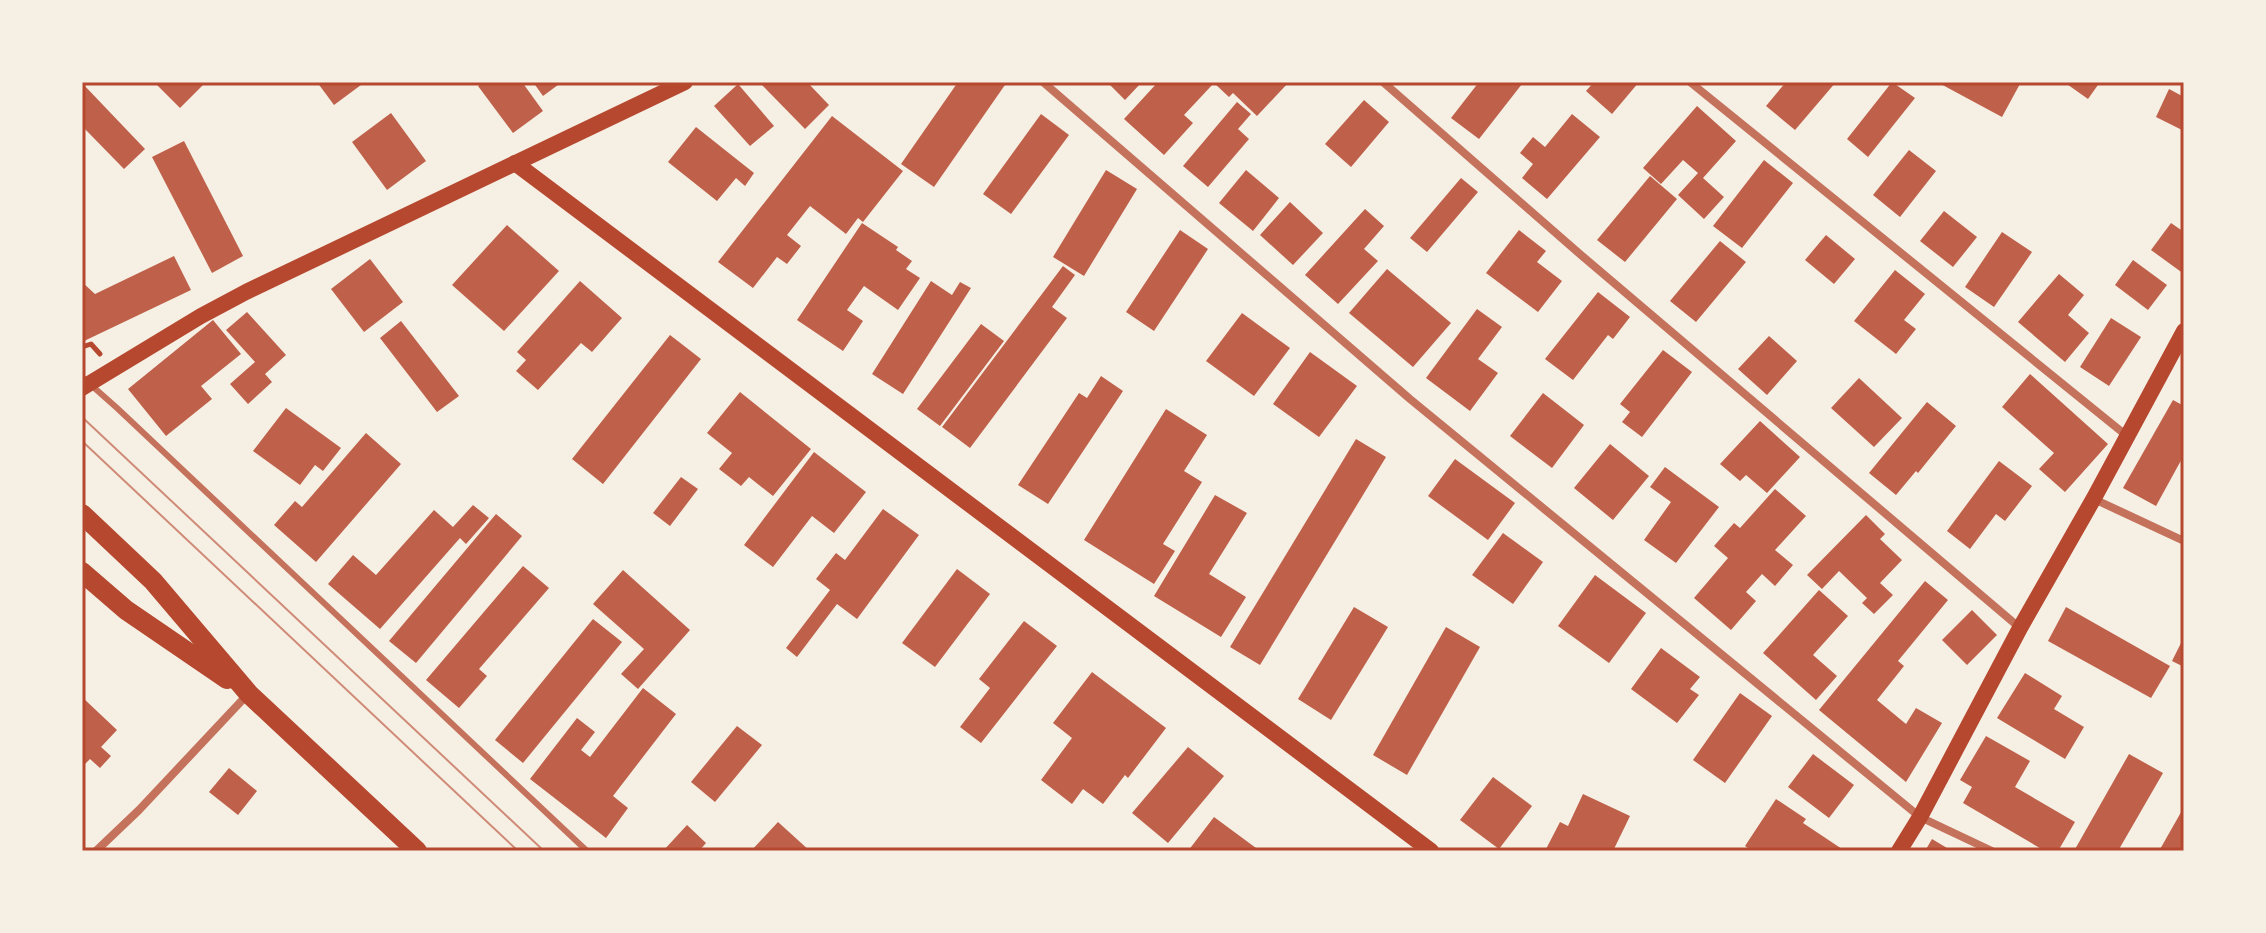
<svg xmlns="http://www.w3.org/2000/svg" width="2266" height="933" viewBox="0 0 2266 933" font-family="'Noto Serif',serif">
  <rect width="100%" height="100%" fill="#f6efe4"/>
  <g fill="#bf614a">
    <polygon points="154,82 206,82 180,108"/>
    <polygon points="317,82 365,82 334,105"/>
    <polygon points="484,82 522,82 543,111 513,133 478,86"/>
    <polygon points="533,82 562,82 543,96"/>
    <polygon points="759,82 807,82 829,105 805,129"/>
    <polygon points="958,82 1007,82 934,187 901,164"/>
    <polygon points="1107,82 1142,82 1125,100"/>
    <polygon points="1158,82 1289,82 1257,116 1233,93 1229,97 1214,83 1184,115 1193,123 1164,155 1124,119"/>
    <polygon points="1479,82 1520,82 1522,84 1479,139 1451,118"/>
    <polygon points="1594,82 1639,82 1612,114 1586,91"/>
    <polygon points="1786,82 1836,82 1795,130 1766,106"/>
    <polygon points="1892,82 1915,98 1868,157 1847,139"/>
    <polygon points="1937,82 2021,82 2002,117"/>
    <polygon points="2064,82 2100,82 2088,99"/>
    <polygon points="82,83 145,149 124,169 82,126"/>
    <polygon points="738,84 774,126 750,146 714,106"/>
    <polygon points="2169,89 2184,97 2184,131 2156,117"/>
    <polygon points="1364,100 1389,122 1351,167 1325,144"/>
    <polygon points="1237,102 1251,114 1238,129 1249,139 1208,187 1183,166"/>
    <polygon points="1697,106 1736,141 1703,178 1724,197 1704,219 1678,195 1698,173 1683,160 1661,184 1643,168"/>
    <polygon points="391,113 426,161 387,190 352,142"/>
    <polygon points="1041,114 1069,135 1011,214 983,194"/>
    <polygon points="1572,114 1600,137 1547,199 1522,178 1533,164 1520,153 1533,137 1545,147"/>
    <polygon points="832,116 903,171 863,222 858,218 846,234 810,206 787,235 801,246 787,264 777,257 753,288 718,262"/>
    <polygon points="696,127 754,173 745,186 736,178 717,201 668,162"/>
    <polygon points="184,141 243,256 212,273 152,157"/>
    <polygon points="1909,150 1936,171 1900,217 1873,195"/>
    <polygon points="1764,160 1793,183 1742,248 1713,226"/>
    <polygon points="1106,170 1137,189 1084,276 1053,257"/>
    <polygon points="1246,170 1279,198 1253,231 1219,203"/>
    <polygon points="1650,176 1677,199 1625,262 1597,240"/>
    <polygon points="1461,178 1478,192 1427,252 1410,238"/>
    <polygon points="1290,202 1323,233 1293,265 1260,235"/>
    <polygon points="1365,209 1384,226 1364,249 1378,261 1338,304 1305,275"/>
    <polygon points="1944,211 1977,237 1953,267 1920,241"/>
    <polygon points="862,223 898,247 896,250 912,261 906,269 920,278 898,310 864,286 847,310 863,321 843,351 797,320"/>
    <polygon points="2171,223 2184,232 2184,274 2151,250"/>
    <polygon points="507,225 559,271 504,331 452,285"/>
    <polygon points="1180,230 1208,249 1154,331 1126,312"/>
    <polygon points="1519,230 1546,251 1537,262 1562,281 1538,312 1486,273"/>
    <polygon points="2002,232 2032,252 1994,307 1965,287"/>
    <polygon points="1826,235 1855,259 1834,284 1805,260"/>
    <polygon points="1720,241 1746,262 1696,322 1670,301"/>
    <polygon points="174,256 191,290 82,342 82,282 95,294"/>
    <polygon points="370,259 403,302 364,332 331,289"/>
    <polygon points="2133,260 2167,285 2148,310 2115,285"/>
    <polygon points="1063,266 1075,275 1052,307 1067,318 970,448 942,427"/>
    <polygon points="1387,269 1451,323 1413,367 1349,313"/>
    <polygon points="1895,270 1925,294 1904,320 1916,329 1896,354 1854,321"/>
    <polygon points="2059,274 2084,295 2068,315 2089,333 2065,362 2018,322"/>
    <polygon points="580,281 622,318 592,352 581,343 538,390 516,371 526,360 517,352"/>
    <polygon points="931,281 952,295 960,282 971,288 903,394 872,374"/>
    <polygon points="1598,292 1630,317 1613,339 1608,335 1573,380 1545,359"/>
    <polygon points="1477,309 1502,327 1478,359 1498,373 1470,411 1426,378"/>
    <polygon points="247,312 286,355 265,374 272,382 248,404 230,384 255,362 226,330"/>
    <polygon points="1242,313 1290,348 1254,396 1206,361"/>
    <polygon points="2111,318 2141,337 2109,386 2080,367"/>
    <polygon points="213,320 241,354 201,386 212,399 166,436 128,389"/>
    <polygon points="401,321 459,396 437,412 380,338"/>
    <polygon points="981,324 1004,341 940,426 917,409"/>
    <polygon points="670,335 701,359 603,484 572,459"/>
    <polygon points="1769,336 1797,361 1767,395 1738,369"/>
    <polygon points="1663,350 1692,372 1642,437 1622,422 1630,412 1620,404"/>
    <polygon points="1310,352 1357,386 1319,437 1273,404"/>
    <polygon points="2030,374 2108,444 2065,492 2039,469 2054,453 2002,407"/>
    <polygon points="1101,376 1123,391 1048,504 1018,485 1079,393 1087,398"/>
    <polygon points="1859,378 1902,418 1874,447 1831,408"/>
    <polygon points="740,392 811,449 773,496 749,477 741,486 719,469 732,453 707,433"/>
    <polygon points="1543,393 1584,425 1552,468 1510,436"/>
    <polygon points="2173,400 2184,406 2184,455 2156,506 2123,488"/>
    <polygon points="1927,402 1956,426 1918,473 1916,471 1896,495 1869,473"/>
    <polygon points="286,408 341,448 323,471 315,465 300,485 253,451"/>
    <polygon points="1166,409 1207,435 1184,471 1202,482 1163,544 1175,551 1154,584 1084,540"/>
    <polygon points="1760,421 1800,457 1767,493 1746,475 1740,481 1720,464"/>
    <polygon points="366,433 401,464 316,562 274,525 295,501 302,507"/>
    <polygon points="1356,439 1386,457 1260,665 1230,647"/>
    <polygon points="1610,444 1649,476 1613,520 1574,488"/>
    <polygon points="814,452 866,492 834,533 812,516 773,567 744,545"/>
    <polygon points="1455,459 1515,503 1488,540 1428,496"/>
    <polygon points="1999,461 2032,486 2005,521 1996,514 1970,549 1947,531"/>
    <polygon points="1665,467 1719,507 1676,563 1644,540 1671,502 1650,487"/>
    <polygon points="681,477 698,489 670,526 653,513"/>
    <polygon points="1775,489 1806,516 1775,550 1793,565 1775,586 1762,574 1746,592 1756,601 1731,630 1694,598 1728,558 1714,546 1734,523 1740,528"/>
    <polygon points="1215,495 1247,513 1209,574 1246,597 1221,637 1154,596"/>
    <polygon points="473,505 489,518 466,544 460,538 380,629 328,584 353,555 376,575 434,510 453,527"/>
    <polygon points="883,509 919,535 857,619 837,604 797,657 786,648 830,590 816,579 836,553 845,560"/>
    <polygon points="496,514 522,536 416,663 389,641"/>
    <polygon points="1866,515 1885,534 1880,539 1902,560 1880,583 1893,595 1874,614 1862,603 1867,598 1839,571 1822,589 1807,575"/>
    <polygon points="1503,533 1543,562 1513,604 1472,575"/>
    <polygon points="523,566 549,588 479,669 487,676 459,708 426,680"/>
    <polygon points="957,569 990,594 935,667 902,643"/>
    <polygon points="623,570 690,630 638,689 621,674 644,649 593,604"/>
    <polygon points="1595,575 1646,613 1609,663 1558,626"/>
    <polygon points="1925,581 1948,600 1898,661 1904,666 1877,700 1906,724 1916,708 1942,723 1906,782 1819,710"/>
    <polygon points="1819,590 1848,616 1813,655 1837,676 1816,700 1763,653"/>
    <polygon points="1354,607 1388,627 1331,720 1298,699"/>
    <polygon points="2066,607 2170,666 2151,698 2048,641"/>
    <polygon points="1972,610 1997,635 1967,665 1942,640"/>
    <polygon points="593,619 622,642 523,763 495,740"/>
    <polygon points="1024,621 1057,646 981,743 960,727 990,688 979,679"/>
    <polygon points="1446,627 1480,647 1407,775 1373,755"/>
    <polygon points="2184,637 2184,667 2172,661"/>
    <polygon points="1661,648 1700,677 1690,689 1699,695 1677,723 1631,689"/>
    <polygon points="1092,672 1166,728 1128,778 1125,775 1103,804 1083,789 1072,804 1041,780 1072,738 1053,723"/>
    <polygon points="2025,673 2062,696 2054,709 2084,727 2065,759 1997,718"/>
    <polygon points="643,688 676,714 613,796 628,808 606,838 530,779 577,718 595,732 581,750 590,757"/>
    <polygon points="1740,693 1772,716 1725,783 1693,760"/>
    <polygon points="82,697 117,730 101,747 111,756 100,768 90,759 82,767"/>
    <polygon points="737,726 762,745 715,802 691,782"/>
    <polygon points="1986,736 2030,761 2015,787 2075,822 2058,851 2045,851 1963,803 1972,787 1960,780"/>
    <polygon points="1188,747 1224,776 1168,843 1132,813"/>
    <polygon points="1813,754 1854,785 1829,818 1788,787"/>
    <polygon points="2129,754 2163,773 2118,851 2074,851"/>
    <polygon points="229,768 257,791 238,815 209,792"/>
    <polygon points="1493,777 1532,806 1499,849 1460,820"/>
    <polygon points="1583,794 1630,816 1613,851 1545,851 1560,822 1568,826"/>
    <polygon points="1776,799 1806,819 1803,823 1845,851 1752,851 1745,846"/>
    <polygon points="2184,807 2184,851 2159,851"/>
    <polygon points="1214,817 1256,848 1254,851 1188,851"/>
    <polygon points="778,822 810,851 751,851"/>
    <polygon points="687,825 706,843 699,851 663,851"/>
    <polygon points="1932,839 1952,851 1925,851"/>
  </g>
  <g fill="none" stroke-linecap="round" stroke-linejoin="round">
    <polyline stroke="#b5482f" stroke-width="5" points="82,347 91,344 100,354"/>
    <polyline stroke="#c5725c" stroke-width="6" points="82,377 117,408 587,851"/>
    <g stroke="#c5725c" stroke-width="8">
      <polyline points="1043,82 1410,399 1920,817 1992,851"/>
      <polyline points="1383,82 1581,255 2020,628"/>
      <polyline points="1690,82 2127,436"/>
      <polyline points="2094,499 2184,541"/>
      <polyline points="96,851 139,810 248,694"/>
    </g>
    <g stroke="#b5482f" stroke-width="16">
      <polyline points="515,163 1431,851"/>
      <polyline points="82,388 201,316 246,292 685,82"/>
      <polyline points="1899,851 1920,817 2020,628 2094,498 2184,331"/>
    </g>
    <g stroke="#b5482f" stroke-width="20">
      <polyline points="82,514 153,581 249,694 417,851"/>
      <polyline points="82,572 126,610 227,679"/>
    </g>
    <g stroke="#cf8b77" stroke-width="2">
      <polyline points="82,417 544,851"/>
      <polyline points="82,441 518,851"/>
    </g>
  </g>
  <rect width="2266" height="933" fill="none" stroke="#f6efe4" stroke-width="168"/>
  <rect x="84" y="84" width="2098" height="765" fill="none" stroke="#b5482f" stroke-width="3"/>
</svg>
